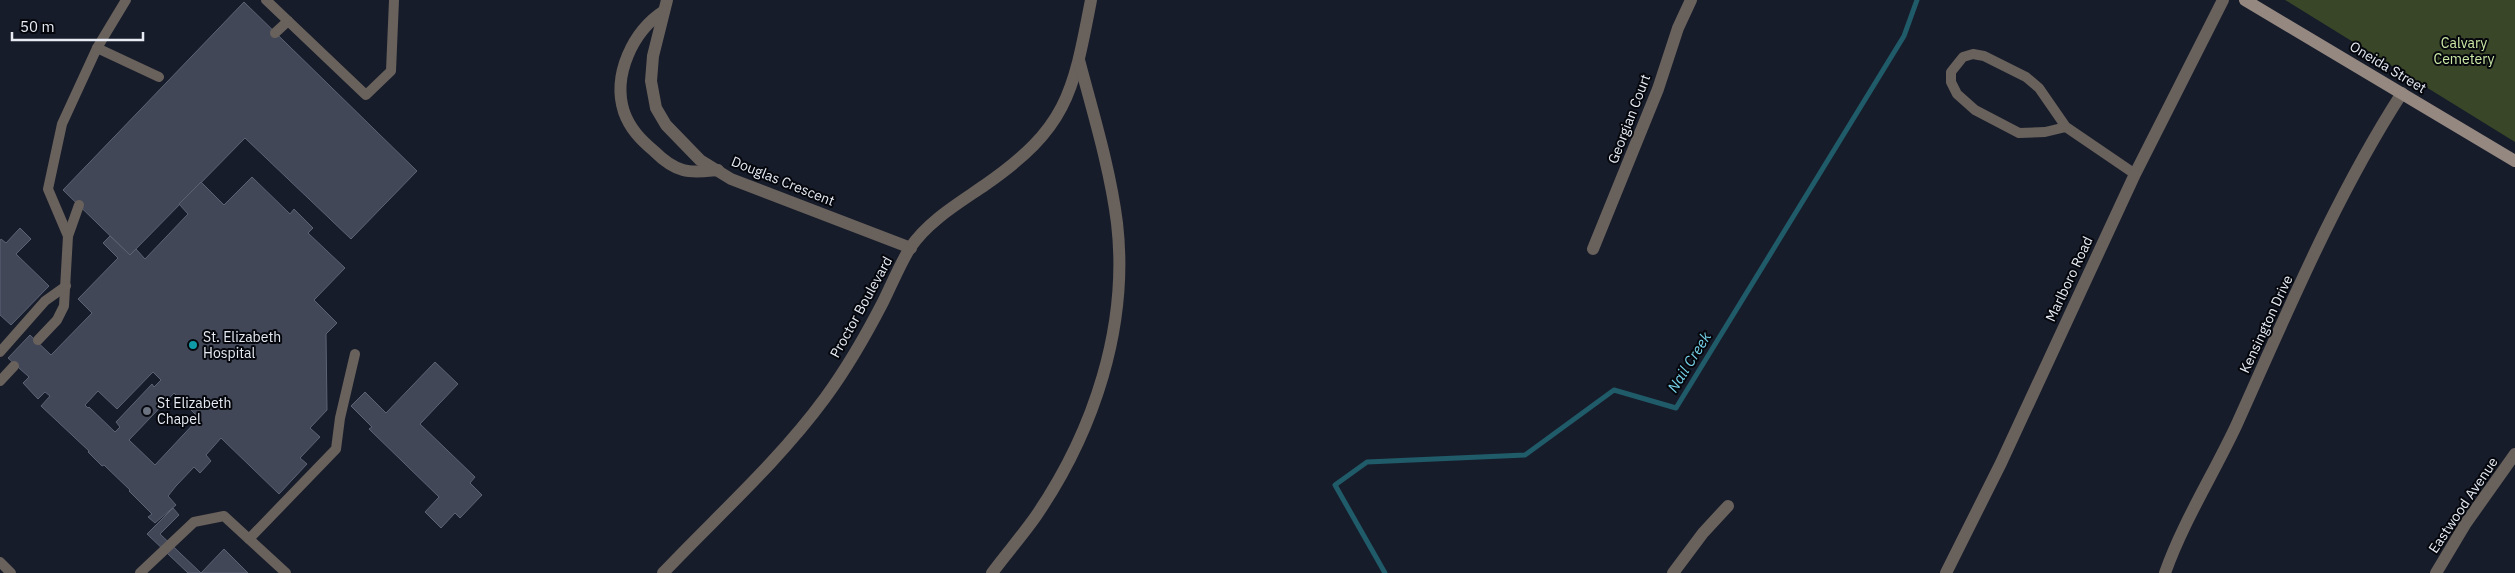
<svg xmlns="http://www.w3.org/2000/svg" width="2515" height="573" viewBox="0 0 2515 573" font-family="'IBM Plex Sans',sans-serif">
  <rect width="100%" height="100%" fill="#171c2a"/>
  <polygon fill="#394627" points="2285,0 2515,0 2515,142"/>
  <g fill="none" stroke-linecap="round" stroke-linejoin="round">
    <polyline stroke="#205b69" stroke-width="5" points="1385,573 1335,485 1367,462 1525,455 1614,390 1676,408 1904,36 1917,0"/>
  </g>
  <g fill="#414757" stroke="#5c6374" fill-rule="evenodd">
    <polygon points="244,2 417,171 351,239 245,138 130,255 63,190"/>
    <path d="M 252,177 L 290,214 L 294,209 L 313,228 L 308,233 L 345,268 L 314,300 L 337,323 L 326,334 L 327,410 L 310,428 L 320,437 L 300,458 L 307,464 L 279,494 L 221,438 L 206,455 L 211,461 L 200,473 L 194,467 L 176,486 L 168,496 L 176,505 L 155,523 L 148,517 L 152,514 L 129,491 L 130,490 L 104,465 L 102,466 L 88,452 L 89,451 L 41,406 L 50,396 L 45,392 L 38,399 L 23,383 L 29,377 L 8,358 L 30,335 L 51,355 L 92,313 L 78,299 L 118,258 L 103,243 L 110,236 L 130,255 L 136,249 L 145,259 L 188,214 L 179,204 L 201,182 L 224,205 ZM 153,372 L 161,380 L 154,387 L 152,384 L 116,422 L 120,427 L 115,432 L 89,407 L 88,408 L 85,405 L 98,391 L 117,409 ZM 174,393 L 199,418 L 155,465 L 129,440 Z"/>
    <polygon points="20,228 31,239 16,254 49,286 11,325 0,315 0,241 1,239 6,243"/>
    <polygon points="435,362 458,384 420,424 475,477 470,483 482,495 460,518 455,513 441,528 425,512 439,497 369,429 372,427 351,406 365,392 386,413"/>
    <polygon points="173,508 179,515 160,534 201,573 188,573 147,534"/>
    <polygon points="224,549 248,573 201,573"/>
  </g>
  <g fill="none" stroke-linecap="round" stroke-linejoin="round">
    <g stroke="#69615c" stroke-width="10">
      <polyline points="266,0 366,95 391,71 394,0"/>
      <polyline points="275,33 288,21"/>
      <polyline points="97,48 126,0"/>
      <polyline points="2066,127 2045,132 2019,133 1975,110 1957,94 1951,82 1951,72 1963,57 1973,54 1984,56 2026,77 2039,88 2066,127 2135,174"/>
      <polyline points="68,236 79,205"/>
      <polyline points="38,340 57,320 64,306 68,236 48,189 62,124 97,48 159,77"/>
      <polyline points="0,352 45,301 66,286"/>
      <polyline points="0,381 14,366"/>
      <polyline points="249,539 286,573"/>
      <polyline points="0,562 11,573"/>
      <polyline points="140,573 194,522 224,516 249,539 336,449 340,418 355,354"/>
    </g>
    <g stroke="#69615c" stroke-width="12">
      <polyline points="667,0 653,56 651,81 656,108 666,125 700,160 731,179 911,248"/>
      <path d="M 664,11 C 633,31 612,75 624,112 C 630,129 641,140 654,151 C 662,159 672,167 683,170 C 694,173 706,171 718,170"/>
      <polyline points="1593,249 1658,89 1678,28 1691,0"/>
      <path d="M 663,573 C 717,516 778,462 825,398 C 847,368 866,335 883,302 C 892,284 900,264 910,248 C 928,221 959,203 985,185 C 1067,128 1073,94 1091,0"/>
      <path d="M 992,573 C 1006,554 1022,536 1036,516 C 1094,431 1129,326 1117,223 C 1110,168 1093,113 1079,60"/>
      <polyline points="1673,573 1703,533 1728,506"/>
      <polyline points="1946,573 2001,463 2135,174 2223,0"/>
      <path d="M 2165,573 C 2183,522 2213,475 2236,426 C 2287,313 2335,197 2402,93"/>
      <polyline points="2436,573 2466,523 2515,454"/>
    </g>
    <polyline stroke="#958881" stroke-width="12" points="2245,0 2515,161"/>
  </g>
  <circle fill="#0f9aa8" stroke="#05070d" stroke-width="2" cx="193" cy="345" r="5"/>
  <circle fill="#6b7280" stroke="#05070d" stroke-width="2" cx="147" cy="411" r="5"/>
  <g text-anchor="middle" dominant-baseline="central" stroke-width="4" stroke-linejoin="round" paint-order="stroke">
    <g font-size="14" fill="#cbe9a5" stroke="#05070d">
      <text x="2464" y="43">Calvary<tspan x="2464" dy="16">Cemetery</tspan></text>
    </g>
    <g font-size="14" fill="#e6ebf4" stroke="#05070d">
      <text transform="translate(2388 67) rotate(31)">Oneida Street</text>
      <text transform="translate(1629 119) rotate(-69)">Georgian Court</text>
      <text transform="translate(783 181) rotate(22)">Douglas Crescent</text>
      <text transform="translate(2069 279) rotate(-65)">Marlboro Road</text>
      <text transform="translate(861 307) rotate(-61)">Proctor Boulevard</text>
      <text transform="translate(2266 324) rotate(-65)">Kensington Drive</text>
      <text transform="translate(2463 505) rotate(-56)">Eastwood Avenue</text>
    </g>
    <g font-size="14" fill="#e6ebf4" stroke="#05070d" text-anchor="start">
      <text x="203" y="337">St. Elizabeth<tspan x="203" dy="16">Hospital</tspan></text>
      <text x="157" y="403">St Elizabeth<tspan x="157" dy="16">Chapel</tspan></text>
    </g>
    <g font-size="15" font-style="italic" fill="#75d2e8" stroke="#05070d">
      <text transform="translate(1689 362) rotate(-58)">Nail Creek</text>
    </g>
  </g>
  <path d="M12 32v8h131v-8" fill="none" stroke="#e6ebf4" stroke-width="2.5"/>
  <text x="20" y="32" font-size="15" fill="#e6ebf4" stroke="#05070d" stroke-width="4" paint-order="stroke">50 m</text>
</svg>
